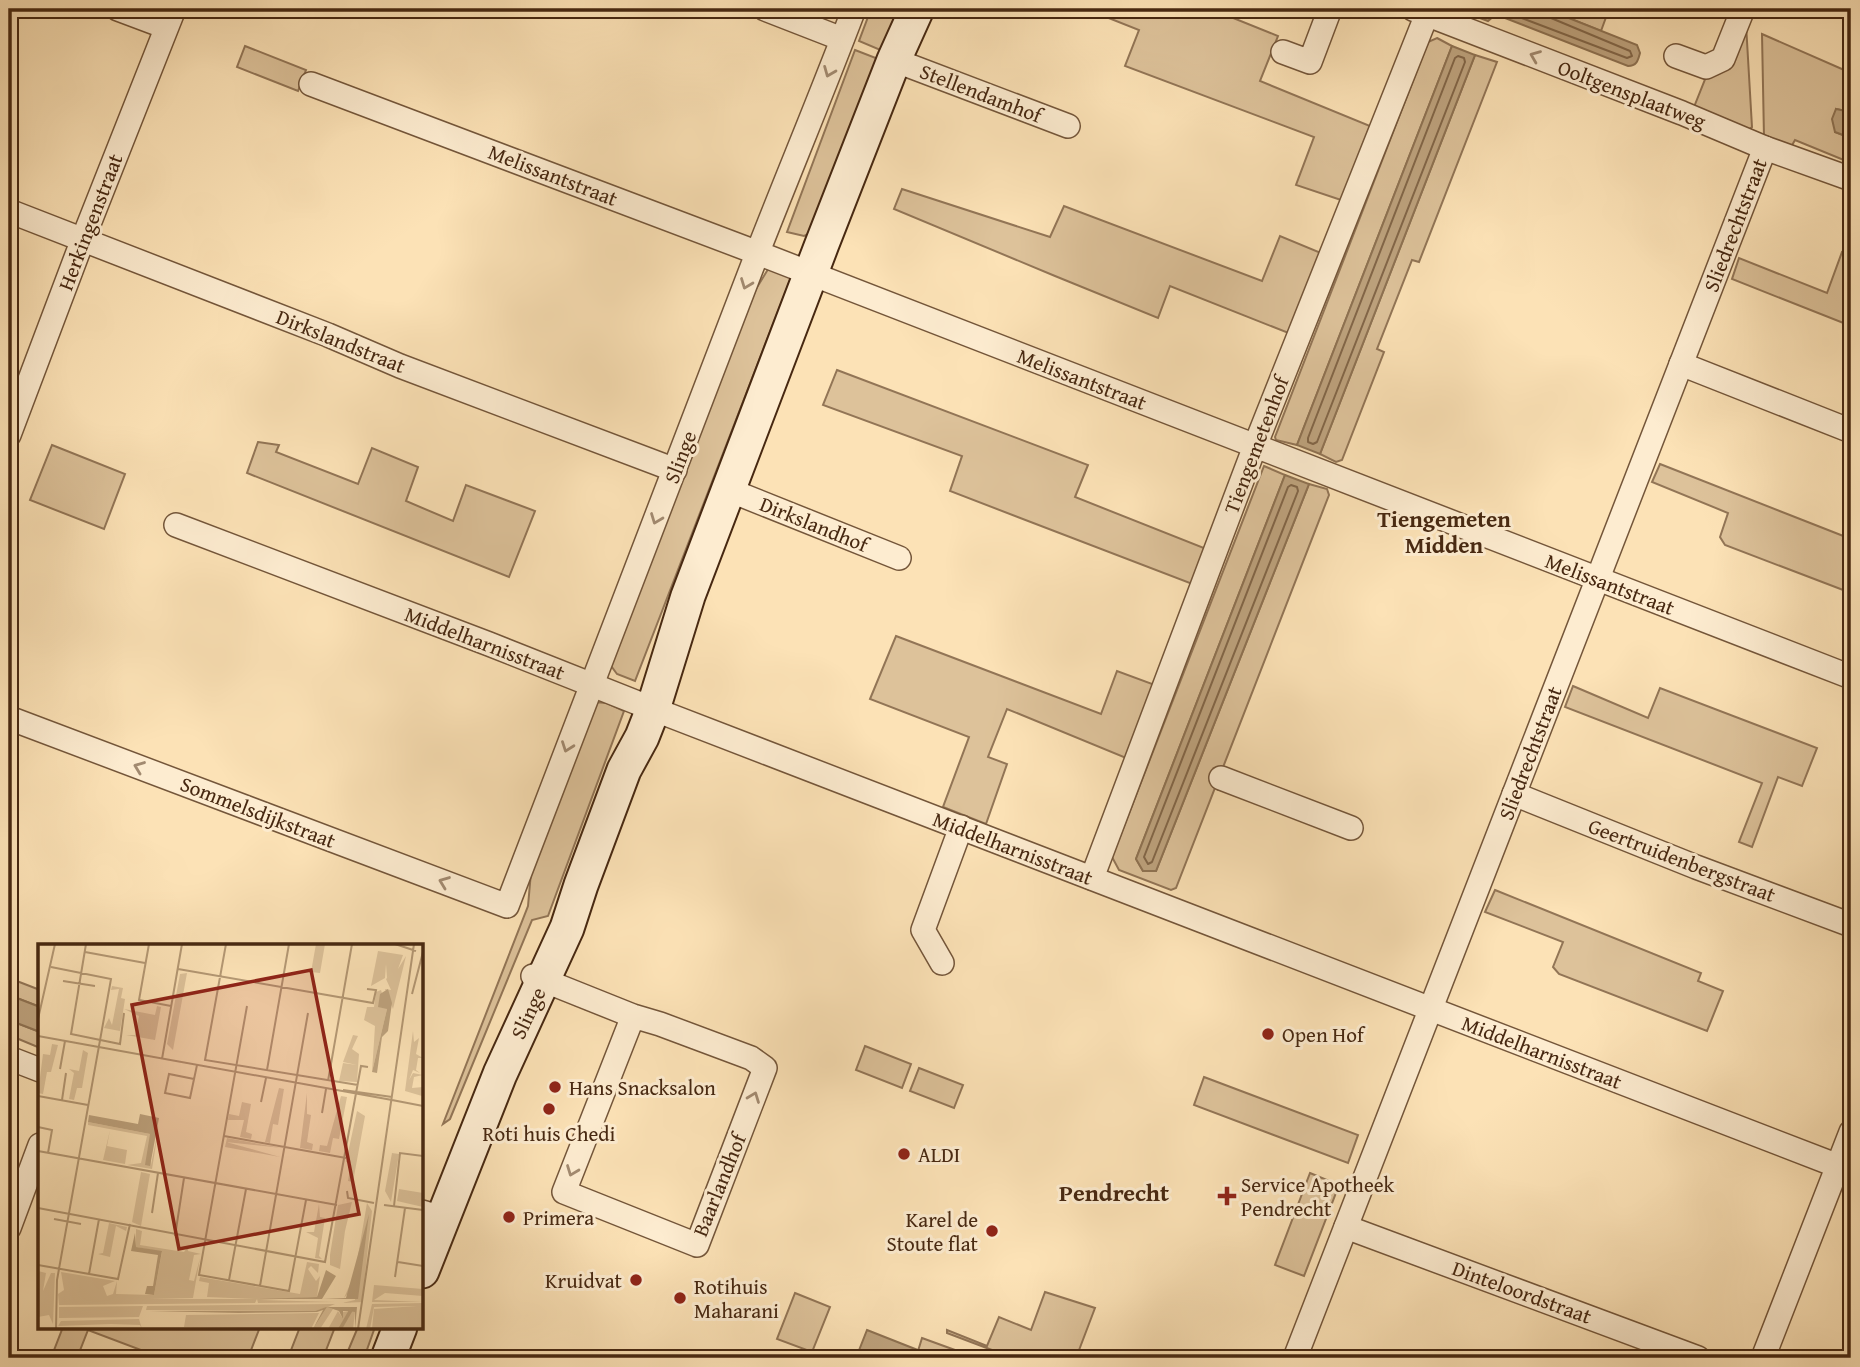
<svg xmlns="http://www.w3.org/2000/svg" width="1860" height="1367" viewBox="0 0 1860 1367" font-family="'Gentium Book Plus',serif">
  <rect width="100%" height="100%" fill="#fce2b6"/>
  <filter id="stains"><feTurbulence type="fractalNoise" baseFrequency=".00286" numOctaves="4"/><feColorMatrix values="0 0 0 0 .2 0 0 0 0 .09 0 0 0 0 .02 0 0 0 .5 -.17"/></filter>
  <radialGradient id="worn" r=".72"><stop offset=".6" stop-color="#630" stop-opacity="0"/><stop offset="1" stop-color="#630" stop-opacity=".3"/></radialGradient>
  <g fill="#ddc29a" stroke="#927556" stroke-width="2">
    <polygon points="871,9 901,9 885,52 859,41"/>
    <polygon points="1086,9 1211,9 1278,36 1260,81 1370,126 1341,200 1296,185 1314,137 1125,66 1139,30"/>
    <polygon points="1546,9 1609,9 1601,31"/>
    <path d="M 1746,24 L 1752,127 L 1749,130 L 1692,112 L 1706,77 C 1712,76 1717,76 1722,72 C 1732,64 1741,36 1746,24 Z"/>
    <polygon points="1762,34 1851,73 1851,112 1836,109 1835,132 1851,138 1851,163 1795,140 1791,147 1764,137"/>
    <polygon points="1437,38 1452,46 1297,445 1276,440 1275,437 1428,42"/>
    <polygon points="245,46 306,70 298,91 237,67"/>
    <polygon points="855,50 881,60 813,232 804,236 787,232"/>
    <polygon points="1475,55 1497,62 1419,262 1412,260 1377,349 1384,352 1342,460 1336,462 1320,454"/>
    <polygon points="902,189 1050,237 1064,206 1262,281 1280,236 1321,253 1291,334 1170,286 1158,318 1055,276 894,209"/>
    <polygon points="1842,252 1851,255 1851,326 1732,279 1739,258 1827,293"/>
    <polygon points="770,266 792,275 635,681 617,674 609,663 756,289"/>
    <polygon points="837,370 1088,465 1075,497 1209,550 1195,585 950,491 962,456 823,405"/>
    <polygon points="258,442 279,445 276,452 358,484 372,448 418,467 406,501 453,521 466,485 535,511 509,577 247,473"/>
    <polygon points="52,445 125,474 104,529 30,500"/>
    <polygon points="1660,464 1851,539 1851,593 1725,545 1720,537 1728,513 1652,482"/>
    <polygon points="1264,466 1285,475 1136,859 1143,871 1156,871 1309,484 1327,489 1329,495 1176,888 1171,890 1119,870 1112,857"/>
    <polygon points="896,636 1101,714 1117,671 1155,685 1126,758 1007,709 988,757 1007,764 986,824 943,807 969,737 870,699"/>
    <polygon points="1573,686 1648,718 1660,688 1817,748 1802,786 1778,777 1752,847 1739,842 1762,783 1565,707"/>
    <polygon points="593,702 607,703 624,711 548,916 532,920 450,1119 443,1124 528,906 532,861"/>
    <polygon points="1495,890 1701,973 1698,981 1723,991 1707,1031 1559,974 1553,967 1563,942 1485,912"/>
    <polygon points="9,978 40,990 40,1007 9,995"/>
    <polygon points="9,1020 40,1032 40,1048 9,1035"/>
    <polygon points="865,1046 911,1064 902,1088 856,1070"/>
    <polygon points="919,1068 963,1085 954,1108 910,1091"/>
    <polygon points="1204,1077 1358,1135 1348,1163 1194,1105"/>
    <polygon points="1310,1173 1339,1185 1304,1276 1275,1265"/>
    <polygon points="1045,1292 1095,1308 1076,1358 1013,1358 947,1333 947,1330 987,1346 999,1317 1031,1330"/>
    <polygon points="795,1293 830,1307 812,1352 777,1339"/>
    <polygon points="63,1327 260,1327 248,1358 162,1358 88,1330 77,1358 51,1358"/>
    <polygon points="300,1327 335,1327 323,1358 288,1358"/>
    <polygon points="358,1327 375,1327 364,1358 345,1358"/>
    <polygon points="922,1338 977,1358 938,1358 918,1351"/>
  </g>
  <g fill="#bea37e" stroke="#8e7252" stroke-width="2">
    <path d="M 1462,9 L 1546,9 L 1637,45 L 1640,53 C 1638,60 1637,66 1628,66 L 1500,16 L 1495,15 L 1488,21 L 1461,11 Z"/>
    <polygon points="1452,46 1475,55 1320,454 1297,445"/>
    <polygon points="1836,109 1851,112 1851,138 1835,132 1832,119"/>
    <polygon points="1285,475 1309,484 1156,871 1143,871 1136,859"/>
    <polygon points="9,995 40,1007 40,1032 9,1020"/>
    <polygon points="867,1330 938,1358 856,1358"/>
  </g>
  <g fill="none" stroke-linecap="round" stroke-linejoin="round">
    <g stroke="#826648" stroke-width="2">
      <polyline points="1498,9 1627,58 1632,56 1630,51 1551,18 1547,14 1547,9"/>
      <polygon points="1458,56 1464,58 1465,62 1317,442 1313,444 1308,442 1308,438 1455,58"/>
      <polygon points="1291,485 1297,487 1298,491 1152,862 1148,864 1144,857 1288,487"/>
    </g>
    <defs>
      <g id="street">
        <polyline points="118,9 166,27"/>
        <polyline points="765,9 842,39"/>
        <polyline points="1413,9 1682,113 1765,148 1851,179"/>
        <polyline points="1283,52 1310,62 1330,9"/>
        <polyline points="1676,56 1706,67 1723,59 1743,9"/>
        <polyline points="894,60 1068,126"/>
        <polyline points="311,84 758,253 1851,677"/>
        <polyline points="9,211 328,335 400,366 675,470"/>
        <polyline points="1681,364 1851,431"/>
        <polyline points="9,435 83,239 174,9"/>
        <polyline points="729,490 899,558"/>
        <polyline points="176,525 489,644 653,709 1851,1171"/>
        <path d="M 9,718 L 507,906 C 589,688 673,471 757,254 C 789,172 823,91 854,9"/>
        <polyline points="1221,778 1351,828"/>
        <polyline points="1514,794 1696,867 1851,925"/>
        <polyline points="1092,878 1255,446 1427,14"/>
        <polyline points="942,963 923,930 961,827"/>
        <polyline points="533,976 633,1016 660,1024 751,1058 765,1068 697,1245 564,1192 633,1016"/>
        <polyline points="9,1058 40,1070"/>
        <polyline points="422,1212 443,1218"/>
        <polyline points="1346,1227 1698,1358"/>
        <polyline points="9,1228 40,1145"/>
        <polyline points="1295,1358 1765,148"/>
        <polyline points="1763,1358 1851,1132"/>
      </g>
      <g id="secondary">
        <polyline points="422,1271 500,1074 567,928 581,885 624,770 642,737 653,709 688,596 822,244 894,60 917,9"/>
        <polyline points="388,1358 400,1327"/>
      </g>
    </defs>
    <use href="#street" stroke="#74563a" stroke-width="26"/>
    <use href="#secondary" stroke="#472811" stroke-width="37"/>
    <use href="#street" stroke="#fdecd0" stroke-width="23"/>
    <use href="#secondary" stroke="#fdecd0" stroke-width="33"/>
  </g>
  <defs><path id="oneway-chevron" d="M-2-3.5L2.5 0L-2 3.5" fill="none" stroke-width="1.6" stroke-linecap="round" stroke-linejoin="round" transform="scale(1.75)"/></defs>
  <g stroke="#a28a70">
    <use href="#oneway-chevron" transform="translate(1535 56) rotate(-158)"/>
    <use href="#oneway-chevron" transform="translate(829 72) rotate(112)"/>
    <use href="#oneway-chevron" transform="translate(746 284) rotate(111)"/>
    <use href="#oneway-chevron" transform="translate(656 519) rotate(111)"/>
    <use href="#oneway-chevron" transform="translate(567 747) rotate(110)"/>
    <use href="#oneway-chevron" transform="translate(139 767) rotate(-159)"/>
    <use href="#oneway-chevron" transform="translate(444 882) rotate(-159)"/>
    <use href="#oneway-chevron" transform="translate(754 1097) rotate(-69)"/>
    <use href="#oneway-chevron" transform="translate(572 1171) rotate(111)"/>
  </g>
  <g fill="#8f2418" stroke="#fdecd0" stroke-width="2.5">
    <circle cx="1268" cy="1034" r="7"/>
    <circle cx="555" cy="1087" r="7"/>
    <circle cx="549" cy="1109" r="7"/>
    <circle cx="904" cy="1154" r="7"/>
    <path d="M1223.5 1185.5h7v7h7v7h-7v7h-7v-7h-7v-7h7z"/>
    <circle cx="509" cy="1217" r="7"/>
    <circle cx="992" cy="1231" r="7"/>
    <circle cx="636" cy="1280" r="7"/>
    <circle cx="680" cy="1298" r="7"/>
  </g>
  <g text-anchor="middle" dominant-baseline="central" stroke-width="6" stroke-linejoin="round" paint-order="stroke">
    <g font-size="21" fill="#472811" stroke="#fdecd0">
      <text transform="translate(981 93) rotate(21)">Stellendamhof</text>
      <text transform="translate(1632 94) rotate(21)">Ooltgensplaatweg</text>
      <text transform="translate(553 175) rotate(21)">Melissantstraat</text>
      <text transform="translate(90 222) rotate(-69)">Herkingenstraat</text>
      <text transform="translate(1735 225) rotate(-69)">Sliedrechtstraat</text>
      <text transform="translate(341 341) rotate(22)">Dirkslandstraat</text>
      <text transform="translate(1082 379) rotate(21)">Melissantstraat</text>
      <text transform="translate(1256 445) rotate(-69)">Tiengemetenhof</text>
      <text transform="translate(680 457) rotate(-69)">Slinge</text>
      <text transform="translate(814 524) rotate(22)">Dirkslandhof</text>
      <text transform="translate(1610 584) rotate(21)">Melissantstraat</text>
      <text transform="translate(485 643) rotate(21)">Middelharnisstraat</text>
      <text transform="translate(1530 753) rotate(-69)">Sliedrechtstraat</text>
      <text transform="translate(258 812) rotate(21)">Sommelsdijkstraat</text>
      <text transform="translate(1013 848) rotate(21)">Middelharnisstraat</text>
      <text transform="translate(1682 860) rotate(21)">Geertruidenbergstraat</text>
      <text transform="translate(528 1013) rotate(-65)">Slinge</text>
      <text transform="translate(1542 1052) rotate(21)">Middelharnisstraat</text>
      <text transform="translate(719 1185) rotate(-68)">Baarlandhof</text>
      <text transform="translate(1522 1292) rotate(20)">Dinteloordstraat</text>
    </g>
    <g font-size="21" fill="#472811" stroke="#fdecd0" text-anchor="start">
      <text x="1282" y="1034">Open Hof</text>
      <text x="569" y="1087">Hans Snacksalon</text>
      <text x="549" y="1133" text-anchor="middle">Roti huis Chedi</text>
      <text x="918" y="1154">ALDI</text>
      <text x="1241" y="1184">Service Apotheek<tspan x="1241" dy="24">Pendrecht</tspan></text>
      <text x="523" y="1217">Primera</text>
      <text x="978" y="1219" text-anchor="end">Karel de<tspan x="978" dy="24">Stoute flat</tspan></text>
      <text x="622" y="1280" text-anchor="end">Kruidvat</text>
      <text x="694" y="1286">Rotihuis<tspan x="694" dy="24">Maharani</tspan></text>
    </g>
    <g font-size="23" font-weight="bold" fill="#472811" stroke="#fdecd0">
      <text x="1444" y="518">Tiengemeten<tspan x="1444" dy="26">Midden</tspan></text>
    </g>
    <g font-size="24" font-weight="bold" fill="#472811" stroke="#fdecd0">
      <text x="1114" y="1192">Pendrecht</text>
    </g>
  </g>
  <g transform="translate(38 944)">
    <rect width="385" height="385" fill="#fce2b6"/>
    <path d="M 278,0 L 287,0 L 282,29 L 273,28 ZM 340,7 L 365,11 L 360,25 L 368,12 L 355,65 L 347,45 L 353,46 L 348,35 L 359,25 L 349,34 L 348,20 L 347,34 L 333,42 ZM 149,29 L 135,106 L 129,100 L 142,30 ZM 74,42 L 85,44 L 83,54 L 87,55 L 82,87 L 66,84 L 71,74 L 74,81 L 81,45 L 73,46 ZM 343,46 L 349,65 L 334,128 L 337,82 L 326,76 L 329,63 L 336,63 L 338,48 ZM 119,62 L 123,63 L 117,96 L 88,91 L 97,91 L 101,72 L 86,65 L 117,71 ZM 375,87 L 376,98 L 381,94 L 378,110 L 385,114 L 380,114 L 378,126 L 382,129 L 375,126 L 371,136 L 375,129 L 385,131 L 376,133 L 374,144 L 385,143 L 384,152 L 367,147 ZM 315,91 L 320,92 L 314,105 L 321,110 L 319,138 L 301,137 L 305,119 L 319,121 L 305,118 ZM 14,100 L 20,101 L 13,128 L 9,128 L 5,150 L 0,149 L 5,110 L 12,111 ZM 45,106 L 50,109 L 44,144 L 39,144 L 36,156 L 31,155 L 36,129 L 31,125 L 41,127 ZM 241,144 L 246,145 L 240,181 L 235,180 L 232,199 L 227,198 ZM 269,149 L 269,170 L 273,171 L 269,198 L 275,200 L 274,206 L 262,204 ZM 303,152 L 309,153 L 301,195 L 295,194 L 292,209 L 281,207 L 282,201 L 289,202 ZM 204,158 L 213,160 L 208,188 L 214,190 L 213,195 L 202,193 L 206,176 L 190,176 L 191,170 L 201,172 ZM 319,167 L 327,172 L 315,238 L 310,237 L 313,219 L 308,218 ZM 50,178 L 112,190 L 113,221 L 121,181 L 114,225 L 89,221 L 103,219 L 109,192 L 50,181 ZM 72,186 L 69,202 L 89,206 L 87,220 L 65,216 ZM 189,194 L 244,204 L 188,198 L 242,213 L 187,203 ZM 354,209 L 361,210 L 353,258 L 347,247 ZM 103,228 L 112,230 L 103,282 L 94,278 ZM 361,245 L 385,249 L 385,263 L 359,257 ZM 314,258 L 307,287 L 302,325 L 292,321 L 292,311 L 300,261 ZM 329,259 L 334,267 L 324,358 L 304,359 L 317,356 L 320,318 L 313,346 L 306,354 L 317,329 ZM 281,260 L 282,273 L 287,274 L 281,312 L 284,315 L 277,314 L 280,294 L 268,288 L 276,288 ZM 71,279 L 89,283 L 88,287 L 78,282 L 72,313 L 60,310 L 65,309 ZM 98,285 L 104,287 L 102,301 L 146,308 L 151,301 L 150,307 L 163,310 L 156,311 L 151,336 L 156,337 L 162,314 L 155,354 L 111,355 L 217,355 L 169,353 L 171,339 L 161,337 L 162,333 L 262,350 L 269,318 L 281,320 L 280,329 L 273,322 L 270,325 L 278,337 L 282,332 L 279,353 L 222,356 L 297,358 L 220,359 L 219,355 L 217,359 L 21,361 L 20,350 L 26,346 L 23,328 L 77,337 L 65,342 L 69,352 L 75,350 L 79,337 L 78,350 L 116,351 L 124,308 L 98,303 ZM 0,327 L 8,329 L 5,347 L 13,329 L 17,329 L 15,380 L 11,371 L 0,373 ZM 336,341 L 385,345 L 385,352 L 347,349 L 336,356 L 385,358 L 334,358 ZM 385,359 L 385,385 L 334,385 L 336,365 L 379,362 L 336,363 L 332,385 L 328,385 L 334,360 ZM 297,360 L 290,363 L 295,365 L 282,385 L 275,385 L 289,363 L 277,367 L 108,366 L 109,362 ZM 105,362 L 101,373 L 21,374 L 21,363 ZM 300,367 L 305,375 L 304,368 L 317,368 L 315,385 L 290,385 ZM 281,369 L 273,385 L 146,383 L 148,371 ZM 101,375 L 104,385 L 102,381 L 73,380 L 20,382 L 23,377 Z" fill="#ddc29a"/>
    <path d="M 350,45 L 354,59 L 350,87 L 344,93 L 339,129 L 334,128 L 349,65 L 340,63 L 342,50 ZM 102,170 L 121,174 L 112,222 L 107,221 L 112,190 L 50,178 L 51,171 L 100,180 ZM 331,270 L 320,355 L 221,355 L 279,353 L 288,326 L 298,332 L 284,355 L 308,354 ZM 97,289 L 98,303 L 124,307 L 116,351 L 107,350 L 109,342 L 115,342 L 120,311 L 93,307 ZM 288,363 L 319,363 L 317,385 L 317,368 L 305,367 L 305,375 L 301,367 L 289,363 L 275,385 L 285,366 L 279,368 L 201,369 L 111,367 L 277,367 Z" fill="#bea37e"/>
    <path fill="none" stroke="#bea37e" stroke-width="3.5" d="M 302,385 L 313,366"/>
    <path fill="none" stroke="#b49874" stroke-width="2" d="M 48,0 L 33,90 L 82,100 L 86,69M 111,0 L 101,56 L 133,62M 188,0 L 167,116 L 320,141M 357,0 L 378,7M 47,8 L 107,19M 13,23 L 73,35 L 19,336 L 18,385M 140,25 L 335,59 L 338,46 L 329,45M 25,37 L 57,42M 374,50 L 385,8M 209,62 L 161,331 L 251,347 L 268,256M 0,75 L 17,0M 0,92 L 354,156M 124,115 L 144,0M 22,125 L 27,97M 229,126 L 251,0M 156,135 L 131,130 L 127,149 L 152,154 L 159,121M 290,137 L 314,0M 305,146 L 354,153M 0,152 L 50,161M 24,156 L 28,129M 354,156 L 385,162M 223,158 L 228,134M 284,169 L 288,145M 0,183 L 14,186 L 10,209M 186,192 L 308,214M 0,207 L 299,261M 309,247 L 310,254 L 336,259M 346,261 L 385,266M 356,262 L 362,209 L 385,212M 0,264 L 287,318 L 323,122 L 330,123M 114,269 L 120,229M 16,275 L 43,280M 137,292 L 146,234M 360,318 L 385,322M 0,321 L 80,335 L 92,280M 51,330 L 61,275M 357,333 L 367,264M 191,336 L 208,245M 222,342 L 270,69M 320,385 L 376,0"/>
    <path fill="#8f2418" fill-opacity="0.15" stroke="#8f2418" stroke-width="3.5" d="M 273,26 L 321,270 L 141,305 L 94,61 Z"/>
    <rect width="385" height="385" fill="none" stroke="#472811" stroke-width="3.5"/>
  </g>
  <rect width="1860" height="1367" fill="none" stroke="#fce2b6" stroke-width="35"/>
  <rect x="10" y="10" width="1839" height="1346" fill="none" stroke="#472811" stroke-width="3.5"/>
  <rect x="18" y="18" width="1825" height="1332" fill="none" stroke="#472811" stroke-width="2"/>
  <rect width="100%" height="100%" filter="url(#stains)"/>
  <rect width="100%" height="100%" fill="url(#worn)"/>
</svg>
